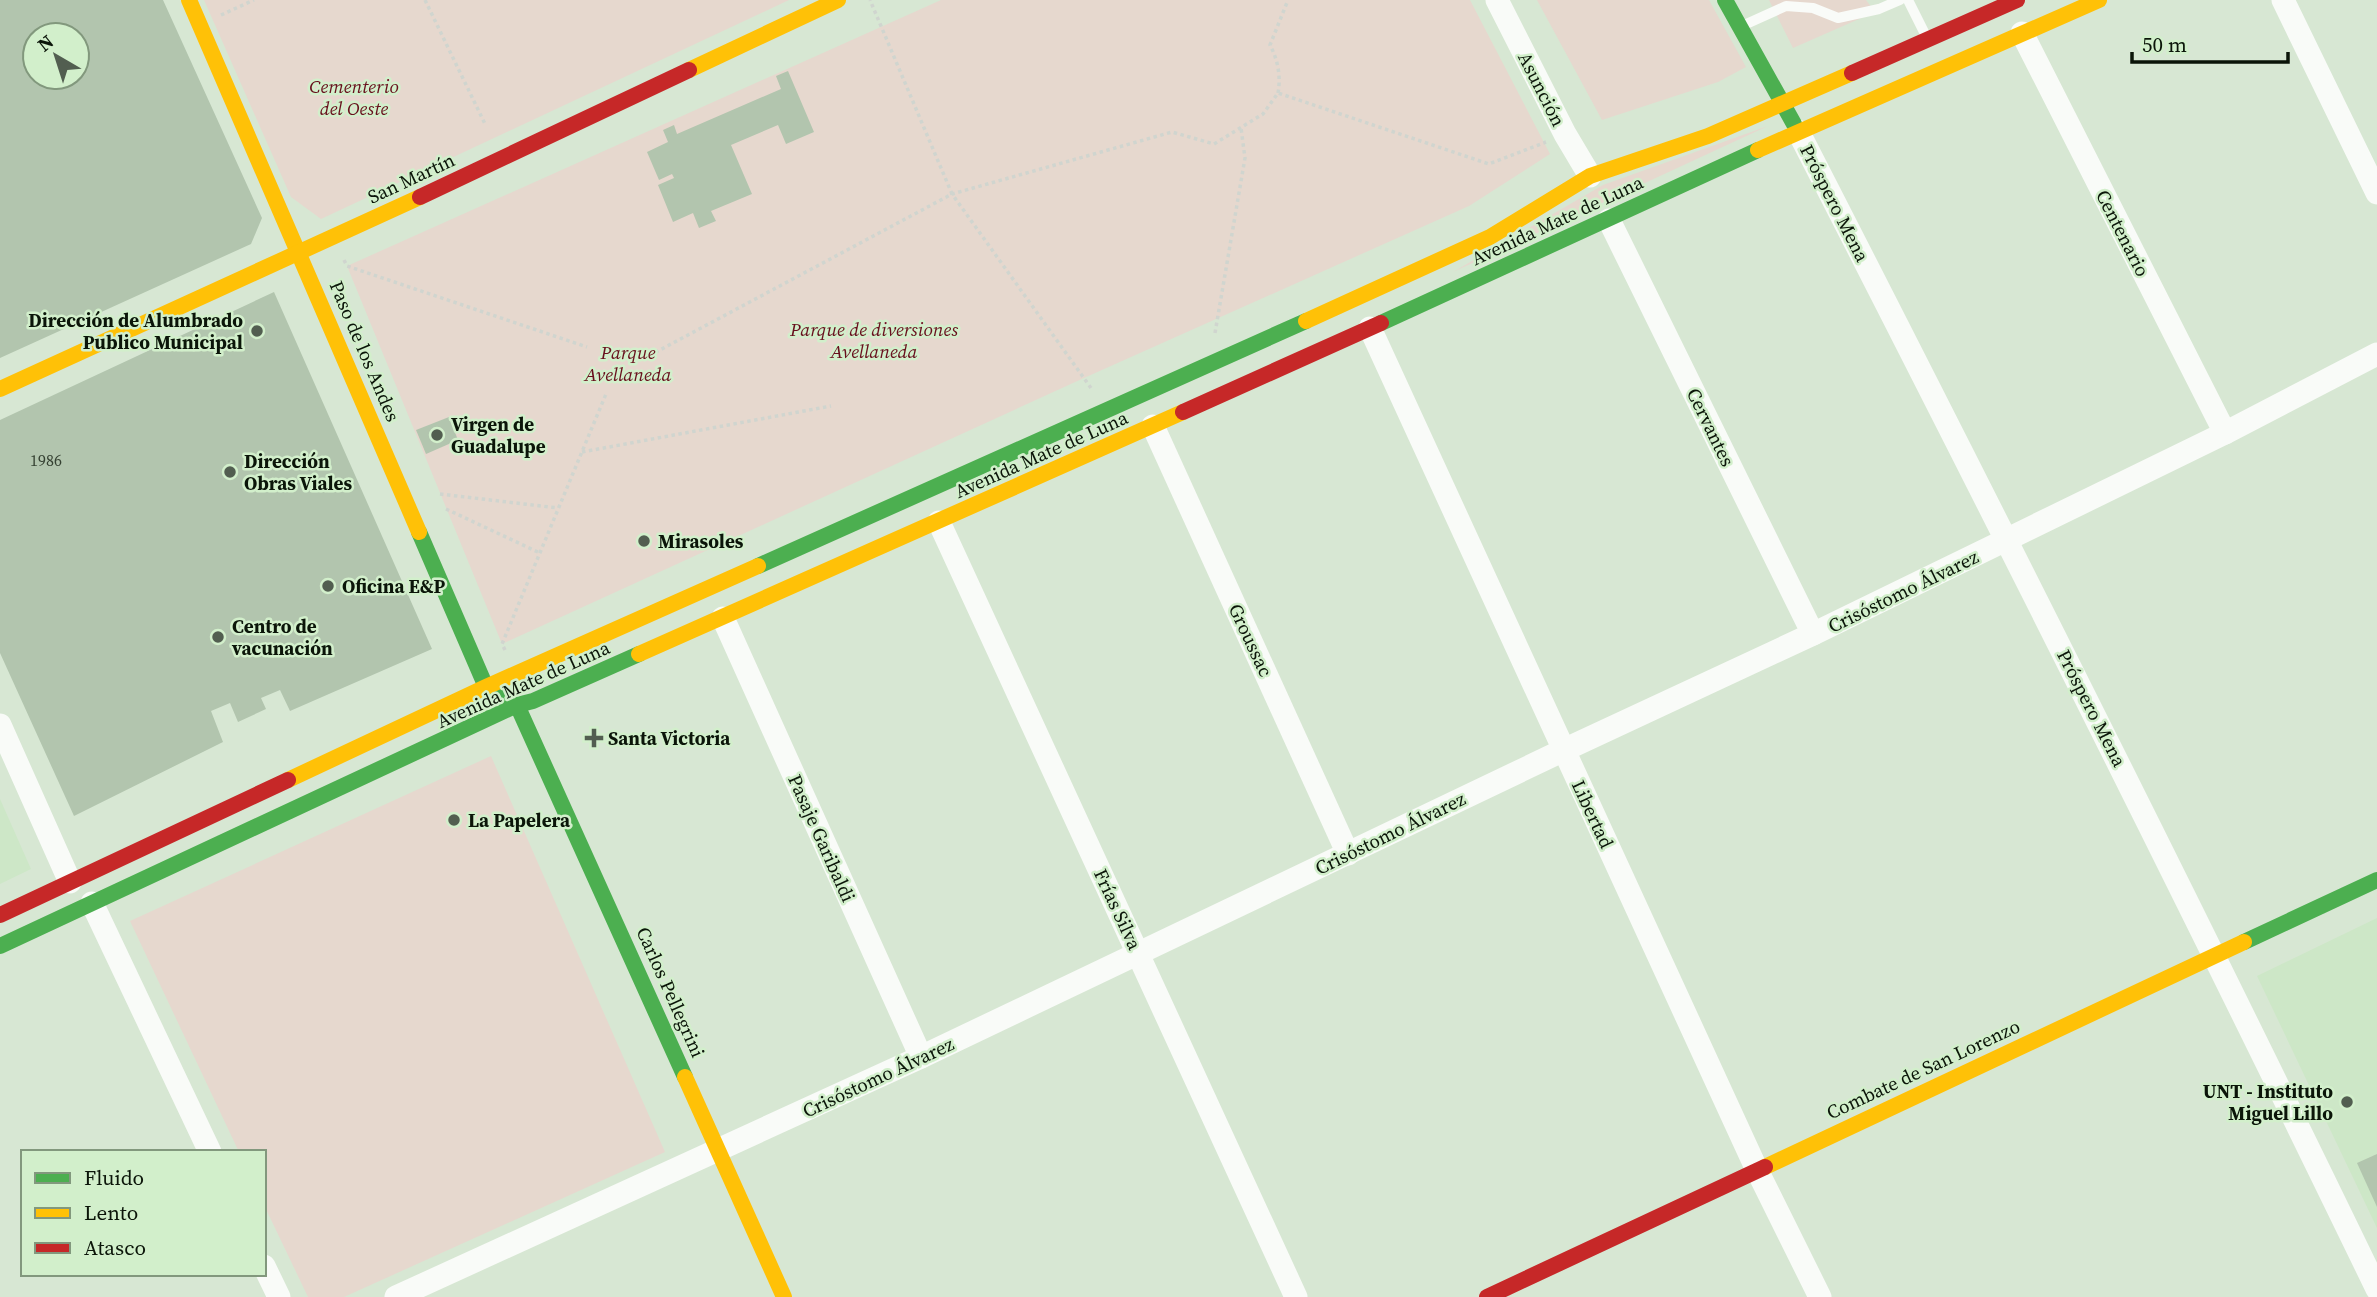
<svg xmlns="http://www.w3.org/2000/svg" width="2377" height="1297" viewBox="0 0 2377 1297" font-family="'Source Serif 4',serif">
  <rect width="100%" height="100%" fill="#d7e7d3"/>
  <g fill="#cde7c7">
    <polygon points="0,799 31,869 0,884"/>
    <polygon points="2377,918 2377,1228 2257,976"/>
  </g>
  <g fill="#e6d8ce">
    <polygon points="204,0 789,0 321,219 291,197"/>
    <polygon points="941,0 1470,0 1550,154 1469,206 1084,378 502,644 347,266"/>
    <polygon points="1537,0 1709,0 1746,67 1718,82 1602,120"/>
    <polygon points="1769,0 1866,0 1875,12 1793,48"/>
    <polygon points="1768,126 1453,272 1603,185"/>
    <polygon points="491,756 665,1152 344,1297 308,1297 264,1205 264,1152 239,1152 130,921"/>
  </g>
  <g fill="#b2c5ae" fill-rule="evenodd">
    <path d="M 0,0 L 163,0 L 262,218 L 251,244 L 0,358 ZM 35,35 L 77,35 L 77,77 L 35,77 Z"/>
    <polygon points="788,71 814,132 786,144 778,125 731,145 752,194 711,211 716,221 699,228 693,213 673,222 658,185 674,178 672,174 659,180 647,152 668,142 663,130 674,125 677,134 781,89 776,76"/>
    <polygon points="274,292 432,649 290,711 280,690 261,698 266,709 238,722 230,703 211,711 223,742 74,816 0,653 0,420"/>
    <polygon points="449,417 458,440 426,454 416,430"/>
    <polygon points="2377,1154 2377,1207 2357,1163"/>
  </g>
  <g fill="none" stroke-linecap="round" stroke-linejoin="round">
    <g stroke="#d0d5cf" stroke-width="3.5" stroke-dasharray="3.5 3.5" stroke-linecap="butt">
      <polyline points="425,0 486,126"/>
      <polyline points="221,15 254,0"/>
      <path d="M 1278,93 C 1281,77 1278,60 1270,45 L 1288,0"/>
      <polyline points="344,260 347,266 587,347"/>
      <polyline points="1215,333 1245,158 1241,128"/>
      <polyline points="643,359 952,194 870,0"/>
      <polyline points="1091,388 952,194 1172,132 1214,144 1263,114 1278,93 1489,164 1546,142"/>
      <polyline points="582,452 831,406"/>
      <polyline points="440,494 558,508"/>
      <polyline points="446,509 540,553"/>
      <polyline points="505,650 502,644 606,394"/>
    </g>
    <g stroke="#f9fbf8" stroke-width="10">
      <polyline points="1908,0 1925,34"/>
      <polyline points="1744,25 1786,6 1813,8 1838,18 1879,9 1900,0"/>
    </g>
    <g stroke="#f9fbf8" stroke-width="23">
      <polyline points="1497,0 1565,134 1590,176"/>
      <polyline points="2283,0 2377,193"/>
      <polyline points="2022,33 2225,433"/>
      <path d="M 1798,131 C 1995,515 2189,901 2377,1289"/>
      <polyline points="1609,220 1813,634"/>
      <polyline points="1370,328 1757,1170 1820,1297"/>
      <polyline points="1153,426 1348,854"/>
      <polyline points="939,522 1296,1297"/>
      <polyline points="723,618 921,1057"/>
      <polyline points="0,725 70,882"/>
      <polyline points="92,903 210,1152"/>
      <polyline points="264,1266 279,1297"/>
      <polyline points="396,1297 921,1057 1564,750 1813,634 2225,433 2377,354"/>
    </g>
    <g stroke="#4caf50" stroke-width="16">
      <polyline points="1725,0 1794,124"/>
      <polyline points="1381,323 1758,150"/>
      <polyline points="419,532 486,687 517,705 685,1077"/>
      <polyline points="758,566 1306,321"/>
      <polyline points="2244,942 2377,880"/>
      <polyline points="0,946 517,705 533,701 639,654"/>
    </g>
    <g stroke="#ffc107" stroke-width="16">
      <polyline points="189,0 419,532"/>
      <polyline points="689,70 838,0"/>
      <polyline points="1758,150 2099,0"/>
      <polyline points="1306,321 1490,237 1590,176 1708,136 1852,73"/>
      <polyline points="0,389 420,197"/>
      <polyline points="639,654 1183,412"/>
      <polyline points="288,780 486,687 758,566"/>
      <polyline points="685,1077 784,1297"/>
      <polyline points="1765,1167 2244,942"/>
    </g>
    <g stroke="#c62828" stroke-width="16">
      <polyline points="1852,73 2017,0"/>
      <polyline points="420,197 689,70"/>
      <polyline points="1183,412 1381,323"/>
      <polyline points="0,915 288,780"/>
      <polyline points="1487,1297 1765,1167"/>
    </g>
  </g>
  <g fill="#525e50" stroke="#d2efcb" stroke-width="2.5">
    <circle cx="257" cy="331" r="7"/>
    <circle cx="437" cy="435" r="7"/>
    <circle cx="230" cy="472" r="7"/>
    <circle cx="644" cy="541" r="7"/>
    <circle cx="328" cy="586" r="7"/>
    <circle cx="218" cy="637" r="7"/>
    <path d="M590.5 727.5h7v7h7v7h-7v7h-7v-7h-7v-7h7z"/>
    <circle cx="454" cy="820" r="7"/>
    <circle cx="2347" cy="1102" r="7"/>
  </g>
  <g text-anchor="middle" dominant-baseline="central" stroke-width="5" stroke-linejoin="round" paint-order="stroke">
    <g font-size="16" fill="#354132">
      <text x="46" y="460">1986</text>
    </g>
    <g font-size="19" font-style="italic" fill="#68101d" stroke="#d2efcb">
      <text x="354" y="86">Cementerio<tspan x="354" dy="22">del Oeste</tspan></text>
      <text x="874" y="329">Parque de diversiones<tspan x="874" dy="22">Avellaneda</tspan></text>
      <text x="628" y="352">Parque<tspan x="628" dy="22">Avellaneda</tspan></text>
    </g>
    <g font-size="19" fill="#0b1509" stroke="#d2efcb">
      <text transform="translate(1542 89) rotate(63)">Asunción</text>
      <text transform="translate(411 178) rotate(-25)">San Martín</text>
      <text transform="translate(1835 203) rotate(63)">Próspero Mena</text>
      <text transform="translate(1557 220) rotate(-25)">Avenida Mate de Luna</text>
      <text transform="translate(2123 233) rotate(63)">Centenario</text>
      <text transform="translate(365 351) rotate(67)">Paso de los Andes</text>
      <text transform="translate(1711 427) rotate(64)">Cervantes</text>
      <text transform="translate(1041 454) rotate(-24)">Avenida Mate de Luna</text>
      <text transform="translate(1903 591) rotate(-26)">Crisóstomo Álvarez</text>
      <text transform="translate(1251 640) rotate(65)">Groussac</text>
      <text transform="translate(523 684) rotate(-24)">Avenida Mate de Luna</text>
      <text transform="translate(2092 708) rotate(63)">Próspero Mena</text>
      <text transform="translate(1593 814) rotate(65)">Libertad</text>
      <text transform="translate(1390 833) rotate(-26)">Crisóstomo Álvarez</text>
      <text transform="translate(822 838) rotate(66)">Pasaje Garibaldi</text>
      <text transform="translate(1118 909) rotate(65)">Frías Silva</text>
      <text transform="translate(671 992) rotate(66)">Carlos Pellegrini</text>
      <text transform="translate(1923 1069) rotate(-25)">Combate de San Lorenzo</text>
      <text transform="translate(878 1077) rotate(-25)">Crisóstomo Álvarez</text>
    </g>
    <g font-size="19" font-weight="bold" fill="#0b1509" stroke="#d2efcb" text-anchor="start">
      <text x="243" y="320" text-anchor="end">Dirección de Alumbrado<tspan x="243" dy="22">Publico Municipal</tspan></text>
      <text x="451" y="424">Virgen de<tspan x="451" dy="22">Guadalupe</tspan></text>
      <text x="244" y="461">Dirección<tspan x="244" dy="22">Obras Viales</tspan></text>
      <text x="658" y="541">Mirasoles</text>
      <text x="342" y="586">Oficina E&amp;P</text>
      <text x="232" y="626">Centro de<tspan x="232" dy="22">vacunación</tspan></text>
      <text x="608" y="738">Santa Victoria</text>
      <text x="468" y="820">La Papelera</text>
      <text x="2333" y="1091" text-anchor="end">UNT - Instituto<tspan x="2333" dy="22">Miguel Lillo</tspan></text>
    </g>
  </g>
  <rect x="21" y="1150" width="245" height="126" fill="#d2efcb" stroke="#82987d" stroke-width="2"/>
  <rect x="35" y="1173" width="35" height="10" fill="#4caf50" stroke="#82987d" stroke-width="2"/>
  <text x="84" y="1185" font-size="21" fill="#0b1509">Fluido</text>
  <rect x="35" y="1208" width="35" height="10" fill="#ffc107" stroke="#82987d" stroke-width="2"/>
  <text x="84" y="1220" font-size="21" fill="#0b1509">Lento</text>
  <rect x="35" y="1243" width="35" height="10" fill="#c62828" stroke="#82987d" stroke-width="2"/>
  <text x="84" y="1255" font-size="21" fill="#0b1509">Atasco</text>
  <g transform="translate(56 56) rotate(321)"><circle r="33" fill="#d2efcb" stroke="#82987d" stroke-width="2"/>
  <path d="M0-5L12 26L0 18L-12 26Z" fill="#525e50"/>
  <text y="-10" font-size="19" font-weight="bold" text-anchor="middle" fill="#0b1509">N</text>
  </g>
  <path d="M2132 52v10h156v-10" fill="none" stroke="#0b1509" stroke-width="3.5"/>
  <text x="2142" y="52" font-size="21" fill="#0b1509" stroke="#d2efcb" stroke-width="5" paint-order="stroke">50 m</text>
</svg>
